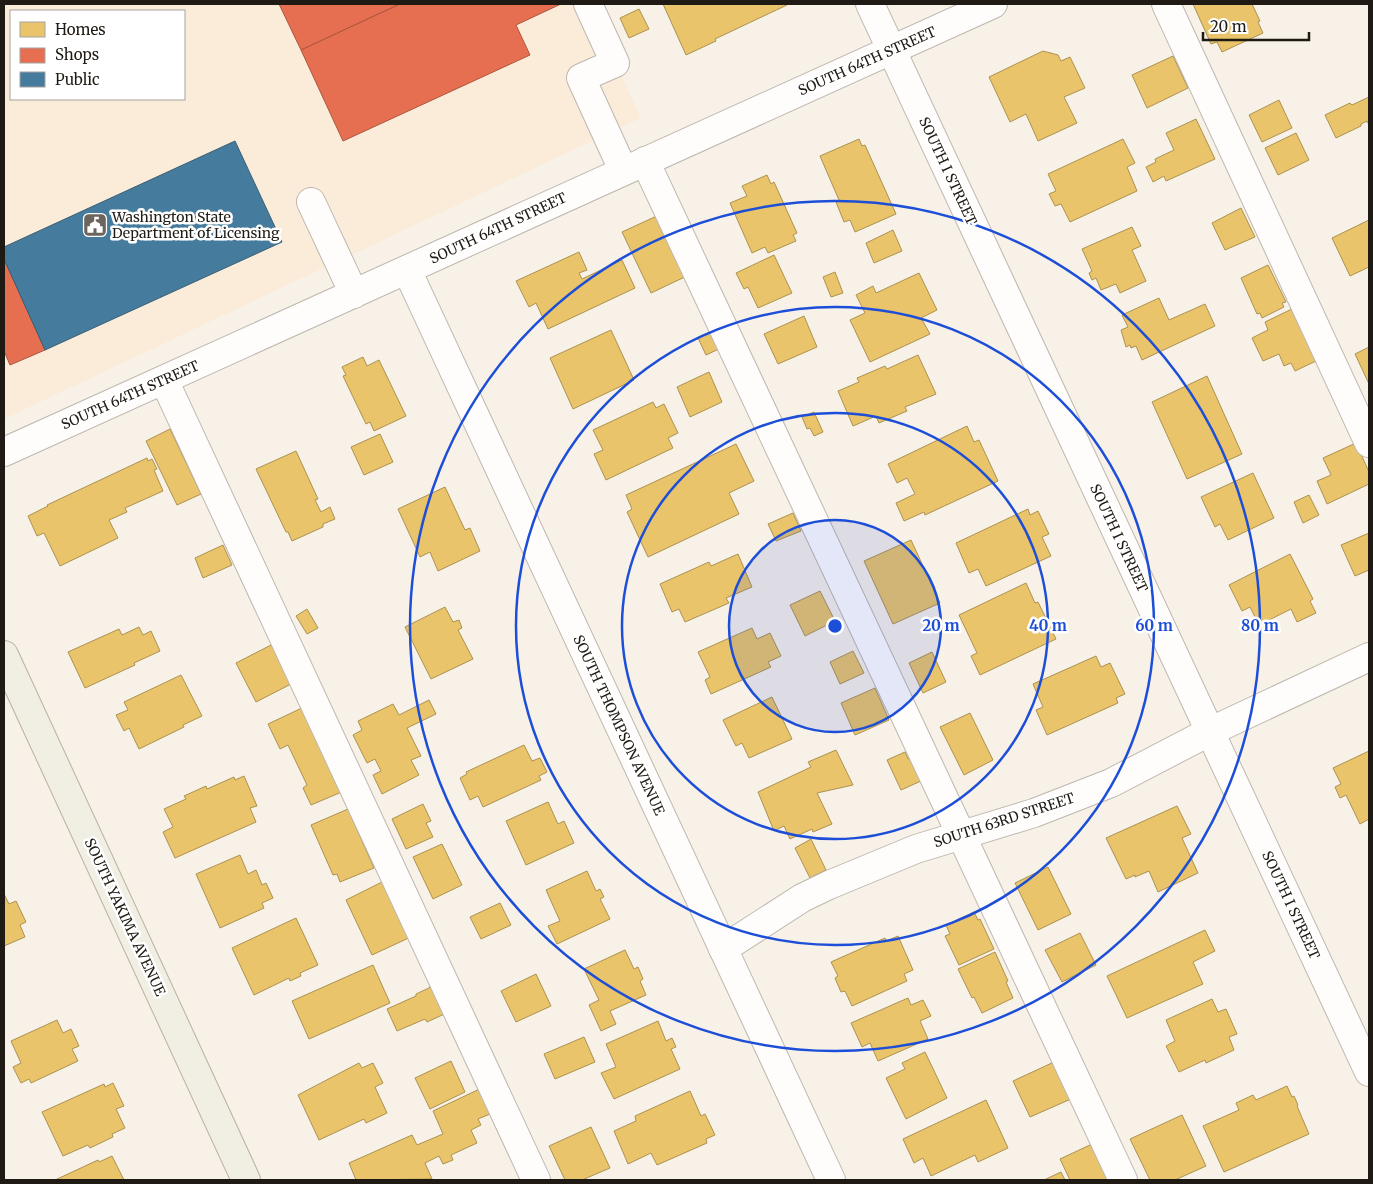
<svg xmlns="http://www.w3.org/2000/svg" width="1373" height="1184" viewBox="0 0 1373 1184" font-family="Merriweather,serif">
  <rect width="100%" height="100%" fill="#f8f1e8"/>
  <path fill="#fbecd9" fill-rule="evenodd" d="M 4,4 L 588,4 L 641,118 L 4,419 ZM 11,11 L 184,11 L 184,99 L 11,99 Z"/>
  <g fill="#e9c46a" stroke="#ac9150">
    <polygon points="663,4 786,4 787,5 715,39 716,41 686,55"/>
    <polygon points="1193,4 1252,4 1260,21 1258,22 1263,33 1222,52 1217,42 1211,44"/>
    <polygon points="639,9 649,29 629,38 620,18"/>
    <polygon points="1043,51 1058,55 1061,61 1070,57 1085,88 1064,97 1077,123 1038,141 1026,114 1010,122 989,77"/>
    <polygon points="1173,56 1188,88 1147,108 1132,75"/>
    <polygon points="1369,97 1369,125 1367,121 1361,124 1361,126 1336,138 1325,115 1350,103 1352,105"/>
    <polygon points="1279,100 1292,128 1262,142 1249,115"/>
    <polygon points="1196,119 1215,159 1166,181 1164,176 1153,182 1146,167 1156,162 1155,159 1174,150 1166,133"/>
    <polygon points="1296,133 1309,160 1278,175 1265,148"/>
    <polygon points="859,139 862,146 865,145 896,214 855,232 850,220 844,222 836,202 839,200 820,156"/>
    <polygon points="1123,139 1135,163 1127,167 1137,191 1070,222 1061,204 1055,206 1049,194 1056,191 1048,174"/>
    <polygon points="767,175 771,184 774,182 797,233 793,235 796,241 768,253 765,247 752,253 730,203 747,196 742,186"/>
    <polygon points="1241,208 1255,237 1225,250 1212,223"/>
    <polygon points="661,214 689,275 651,293 622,232"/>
    <polygon points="1369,220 1369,267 1350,276 1332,238"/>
    <polygon points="1132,227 1141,246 1132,250 1146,281 1120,293 1116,284 1101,290 1096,278 1092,280 1089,273 1092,271 1082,249"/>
    <polygon points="893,230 902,251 874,263 866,243"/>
    <polygon points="579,252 587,270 579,273 582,279 622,260 635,288 548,329 536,303 529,307 516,281"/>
    <polygon points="774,255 792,293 758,308 748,287 744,289 736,273"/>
    <polygon points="1268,265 1286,302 1282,303 1284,307 1262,318 1260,313 1257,314 1241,278"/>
    <polygon points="835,272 843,293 831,297 823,277"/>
    <polygon points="919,273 937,310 921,318 930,334 870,362 850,320 865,313 856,295 873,286 876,293"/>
    <polygon points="1159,298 1169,320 1205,304 1215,326 1142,360 1136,346 1131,348 1130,345 1126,347 1121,330 1128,327 1122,315"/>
    <polygon points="1296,307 1316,349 1311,352 1316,361 1295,371 1291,363 1284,366 1279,354 1263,361 1252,338 1268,330 1265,322"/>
    <polygon points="804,316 817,347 778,364 764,334"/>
    <polygon points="611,330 634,380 573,409 550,358"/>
    <polygon points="712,331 721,348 706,355 698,338"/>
    <polygon points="1369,347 1369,384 1355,354"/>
    <polygon points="918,355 936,394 905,407 907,411 879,423 876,416 853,426 838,391 859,382 857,378 885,366 887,369"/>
    <polygon points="363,357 367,366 379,360 406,416 374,431 370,422 366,424 343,376 346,375 342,367"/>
    <polygon points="709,372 722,402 690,417 677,387"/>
    <polygon points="1207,376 1242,454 1187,479 1152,402"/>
    <polygon points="653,402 656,408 664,404 678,433 668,438 673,448 606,480 594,454 603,450 593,430"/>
    <polygon points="814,412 823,432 814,436 810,428 807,429 802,417"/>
    <polygon points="967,426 974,442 979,440 998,481 925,515 924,512 904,521 896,503 915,494 907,478 897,483 888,464"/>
    <polygon points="170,429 201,494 177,505 146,441"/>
    <polygon points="380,434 393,462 364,475 351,447"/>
    <polygon points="1356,443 1369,472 1369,484 1327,504 1317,481 1331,475 1323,458"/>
    <polygon points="736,444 754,481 729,493 739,514 648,557 627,512 632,509 626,495"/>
    <polygon points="296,451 318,499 315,500 321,512 330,507 335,519 323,524 323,527 292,541 288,532 286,532 256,469"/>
    <polygon points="147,458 148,461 152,459 157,469 154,470 163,491 125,508 127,512 109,520 118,538 60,566 44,533 37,536 28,516 48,506 47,505"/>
    <polygon points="1253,473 1274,518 1228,540 1220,524 1215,527 1201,497"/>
    <polygon points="445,487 465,530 470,528 480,551 438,571 430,552 420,557 398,509"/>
    <polygon points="1309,495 1319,515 1303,523 1294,502"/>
    <polygon points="1028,509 1030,515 1038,511 1049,534 1042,537 1051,556 986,586 978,569 969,573 956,543"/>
    <polygon points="793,513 801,531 776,541 768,524"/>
    <polygon points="1369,533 1369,570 1355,576 1341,545"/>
    <polygon points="911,540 940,603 893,624 864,561"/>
    <polygon points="223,545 232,565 203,578 195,558"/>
    <polygon points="738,554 752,587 726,598 729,603 685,622 679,609 672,612 660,584 709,562 711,566"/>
    <polygon points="1290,554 1313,599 1310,601 1316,613 1297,622 1291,609 1259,625 1250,607 1242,611 1229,585"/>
    <polygon points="1026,583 1035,603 1038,602 1056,639 980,675 971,656 977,653 959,615"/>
    <polygon points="820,591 835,621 805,636 790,605"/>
    <polygon points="445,607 453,622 459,620 462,628 458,630 473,659 431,679 405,627"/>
    <polygon points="307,609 318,628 307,634 296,616"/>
    <polygon points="139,627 143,635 151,631 160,651 134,663 135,665 85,688 68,652 119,629 122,635"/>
    <polygon points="752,628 757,639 770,633 781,656 768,662 771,667 711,694 705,680 710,677 698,652"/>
    <polygon points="273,644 293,683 256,702 236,663"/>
    <polygon points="853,651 864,673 840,684 830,662"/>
    <polygon points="932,652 946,682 923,693 909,663"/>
    <polygon points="1096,656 1101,667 1110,663 1125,694 1116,698 1118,703 1047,735 1036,710 1043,707 1033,684"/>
    <polygon points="181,675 202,716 183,725 184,727 139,749 129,728 124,731 116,715 128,710 124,702"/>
    <polygon points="875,688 889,720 855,735 841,703"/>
    <polygon points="772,697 792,739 749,758 742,743 736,746 723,720"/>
    <polygon points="429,700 436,714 407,728 421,756 411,760 419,775 382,794 373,775 381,771 375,759 367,763 353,735 362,730 358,721 393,704 399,715"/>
    <polygon points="304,707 344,791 311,805 303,788 307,785 288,745 280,749 268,724"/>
    <polygon points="970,713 993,760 964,775 940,727"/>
    <polygon points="524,745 532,761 540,758 547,772 539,776 541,780 483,807 478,796 470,800 460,778 467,774 466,772"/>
    <polygon points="836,750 853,785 817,793 832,824 813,832 812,829 790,839 784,826 774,831 758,792 811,767 808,762"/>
    <polygon points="1369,751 1369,819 1360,824 1346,795 1340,798 1335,787 1341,784 1333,768"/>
    <polygon points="905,752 908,759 919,754 930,777 901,790 887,760"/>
    <polygon points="244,776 257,806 250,808 256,822 175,858 163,832 173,827 164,809 186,799 184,796 206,786 207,789 234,777 235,780"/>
    <polygon points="548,802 558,824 564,821 574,843 526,865 506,821"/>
    <polygon points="423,804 431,821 426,823 433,837 406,849 392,819"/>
    <polygon points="1177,806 1191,834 1182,838 1198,873 1158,892 1149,871 1135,877 1135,875 1126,879 1106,838"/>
    <polygon points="348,809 374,868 340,882 337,874 333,875 311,825"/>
    <polygon points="811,839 826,870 810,878 795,848"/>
    <polygon points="442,844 462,885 433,899 413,857"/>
    <polygon points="240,855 248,874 256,870 262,885 266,883 273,898 262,903 264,908 220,928 196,874"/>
    <polygon points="1048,867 1071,914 1038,930 1015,883"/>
    <polygon points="587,871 596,891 600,889 604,897 600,899 610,919 557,944 548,926 560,921 546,890"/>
    <polygon points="386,880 413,936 372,955 346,900"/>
    <polygon points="4,894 9,904 16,901 26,922 20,925 25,937 4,946"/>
    <polygon points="500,903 511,925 481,939 470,917"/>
    <polygon points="974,912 978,920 980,919 994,949 959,965 945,936 950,934 946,925"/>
    <polygon points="296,918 318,965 300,973 301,976 290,981 289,978 254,995 232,948"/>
    <polygon points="1205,930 1215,951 1193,962 1203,984 1127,1018 1107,976"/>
    <polygon points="1080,933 1096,965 1062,982 1045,950"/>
    <polygon points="898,936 913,970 904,974 907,981 852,1006 845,991 841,992 835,978 838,976 831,962 885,938 886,941"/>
    <polygon points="625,950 634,969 638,967 643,979 640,981 646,995 610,1011 616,1024 601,1031 589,1005 599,1000 584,969"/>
    <polygon points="995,952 1008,981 1006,982 1013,998 982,1013 974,997 972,998 958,969"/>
    <polygon points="373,965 390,1003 309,1039 292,1001"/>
    <polygon points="536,974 551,1006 516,1022 501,991"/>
    <polygon points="436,978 451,1011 427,1022 425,1019 397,1031 387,1009 416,996 416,994 429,988"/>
    <polygon points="908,998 911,1005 923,1000 931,1016 920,1021 928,1039 878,1061 870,1043 862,1047 851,1023"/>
    <polygon points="1212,999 1218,1012 1226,1009 1237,1034 1229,1037 1234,1050 1206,1063 1205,1060 1179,1072 1166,1046 1175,1041 1166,1020"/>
    <polygon points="57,1020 63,1033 71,1029 79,1046 72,1049 78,1061 31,1083 29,1079 21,1083 13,1067 21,1063 11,1041"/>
    <polygon points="658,1021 666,1041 672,1038 676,1047 671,1049 680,1069 614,1099 601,1073 616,1067 606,1044"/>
    <polygon points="584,1037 595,1062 555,1079 544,1054"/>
    <polygon points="925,1052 947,1098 906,1119 886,1078 905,1069 902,1063"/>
    <polygon points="451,1061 465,1092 430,1109 415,1078"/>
    <polygon points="1054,1062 1071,1099 1030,1117 1013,1081"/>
    <polygon points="359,1063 362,1068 373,1063 383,1083 375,1087 387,1113 366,1123 364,1119 319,1140 298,1095"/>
    <polygon points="113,1083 124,1106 116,1109 125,1128 112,1134 113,1137 90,1148 88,1145 63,1156 42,1112 104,1084 105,1087"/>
    <polygon points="486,1086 497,1111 478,1119 481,1125 471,1130 477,1143 451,1155 453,1160 443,1164 439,1156 425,1163 432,1179 356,1180 349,1163 412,1135 417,1145 443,1134 433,1111"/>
    <polygon points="1287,1086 1292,1097 1294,1096 1298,1105 1297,1106 1309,1134 1224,1172 1203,1126 1239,1110 1236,1103 1253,1095 1256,1100"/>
    <polygon points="690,1091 701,1116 705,1114 715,1135 706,1139 707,1143 657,1165 651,1153 628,1164 614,1131 636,1121 635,1116"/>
    <polygon points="986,1100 1008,1148 978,1162 975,1155 931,1176 923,1158 914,1163 903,1139"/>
    <polygon points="1182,1115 1206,1166 1175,1180 1150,1180 1130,1139"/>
    <polygon points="591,1127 610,1168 582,1180 565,1180 549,1146"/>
    <polygon points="1092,1144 1107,1179 1104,1180 1070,1180 1060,1159"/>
    <polygon points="112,1156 124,1180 55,1180 98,1160 99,1162"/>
    <polygon points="1061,1172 1065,1180 1044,1180"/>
  </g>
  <g fill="#e76f51" stroke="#ab563e">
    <polygon points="279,4 400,4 301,50"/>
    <polygon points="400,4 561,4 516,25 530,55 343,141 301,50"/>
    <polygon points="4,259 45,350 10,365 4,351"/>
  </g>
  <polygon fill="#457b9d" stroke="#3a5e74" points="235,141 282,242 45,350 4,259 4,247"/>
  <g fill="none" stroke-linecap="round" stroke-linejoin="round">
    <defs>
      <g id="minor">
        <polyline points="588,4 615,63 581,78 623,170"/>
        <polyline points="870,4 1369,1072"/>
        <polyline points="1166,4 1369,443"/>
        <polyline points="645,161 1123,1180"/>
        <polyline points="311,202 354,294"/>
        <polyline points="407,270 831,1180"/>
        <polyline points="164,380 536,1180"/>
        <polyline points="4,452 993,4"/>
        <polyline points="723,949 802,898 829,885 916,849 1034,813 1111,783 1209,732 1369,657"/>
      </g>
      <polyline id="major" points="4,655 246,1180"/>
    </defs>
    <use href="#minor" stroke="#bdb7af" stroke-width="30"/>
    <use href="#major" stroke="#b9b19e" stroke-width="30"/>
    <use href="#minor" stroke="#fefdfc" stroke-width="28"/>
    <use href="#major" stroke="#f1eee4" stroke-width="28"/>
  </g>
  <circle cx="835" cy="626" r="106" fill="#1d4ed8" fill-opacity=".12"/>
  <g fill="none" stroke="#1d4ed8" stroke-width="2.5">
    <circle cx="835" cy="626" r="106"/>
    <circle cx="835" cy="626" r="213"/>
    <circle cx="835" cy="626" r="319"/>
    <circle cx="835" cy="626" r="425"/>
  </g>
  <defs>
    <symbol id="civic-square" viewBox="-11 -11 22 22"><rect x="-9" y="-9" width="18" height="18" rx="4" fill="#6b655e" stroke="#fff"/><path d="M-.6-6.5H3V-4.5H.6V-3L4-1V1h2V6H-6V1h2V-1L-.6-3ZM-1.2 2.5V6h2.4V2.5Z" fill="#fff"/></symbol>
  </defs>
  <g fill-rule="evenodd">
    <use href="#civic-square" x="81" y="211" width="28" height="28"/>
  </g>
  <g text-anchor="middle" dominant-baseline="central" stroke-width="5" stroke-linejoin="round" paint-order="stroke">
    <g font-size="14" fill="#1f1a13" stroke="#fff">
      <text transform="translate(867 61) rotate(-24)">SOUTH 64TH STREET</text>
      <text transform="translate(948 171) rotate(65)">SOUTH I STREET</text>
      <text transform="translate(498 228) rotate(-25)">SOUTH 64TH STREET</text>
      <text transform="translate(130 395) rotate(-24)">SOUTH 64TH STREET</text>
      <text transform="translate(1119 538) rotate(65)">SOUTH I STREET</text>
      <text transform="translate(619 725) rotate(65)">SOUTH THOMPSON AVENUE</text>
      <text transform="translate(1004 820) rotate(-18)">SOUTH 63RD STREET</text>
      <text transform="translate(1291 905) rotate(65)">SOUTH I STREET</text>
      <text transform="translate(125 917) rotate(65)">SOUTH YAKIMA AVENUE</text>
    </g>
    <g font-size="14" fill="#1f1a13" stroke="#fff" text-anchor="start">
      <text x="112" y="217">Washington State<tspan x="112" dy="16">Department of Licensing</tspan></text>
    </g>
  </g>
  <circle cx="835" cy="626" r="8" fill="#1d4ed8" stroke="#fff" stroke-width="2.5"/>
  <g font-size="15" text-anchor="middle" font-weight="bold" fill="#1d4ed8" stroke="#fff" stroke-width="5" stroke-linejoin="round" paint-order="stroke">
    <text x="941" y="631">20 m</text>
    <text x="1048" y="631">40 m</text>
    <text x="1154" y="631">60 m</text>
    <text x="1260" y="631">80 m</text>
  </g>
  <rect width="1373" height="1184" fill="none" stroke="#1f1a13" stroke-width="10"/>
  <rect x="10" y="10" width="175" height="90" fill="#ffffff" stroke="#a5a3a1"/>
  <rect x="20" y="22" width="25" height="15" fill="#e9c46a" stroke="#a5a3a1"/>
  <text x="55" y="35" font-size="15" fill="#1f1a13">Homes</text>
  <rect x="20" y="48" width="25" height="15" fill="#e76f51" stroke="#a5a3a1"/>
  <text x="55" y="60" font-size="15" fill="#1f1a13">Shops</text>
  <rect x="20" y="72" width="25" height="15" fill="#457b9d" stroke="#a5a3a1"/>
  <text x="55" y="85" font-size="15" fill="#1f1a13">Public</text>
  <path d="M1203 32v8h106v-8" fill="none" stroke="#1f1a13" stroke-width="2.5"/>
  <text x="1210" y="32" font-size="15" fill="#1f1a13" stroke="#ffffff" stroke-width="4" paint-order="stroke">20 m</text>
</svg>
